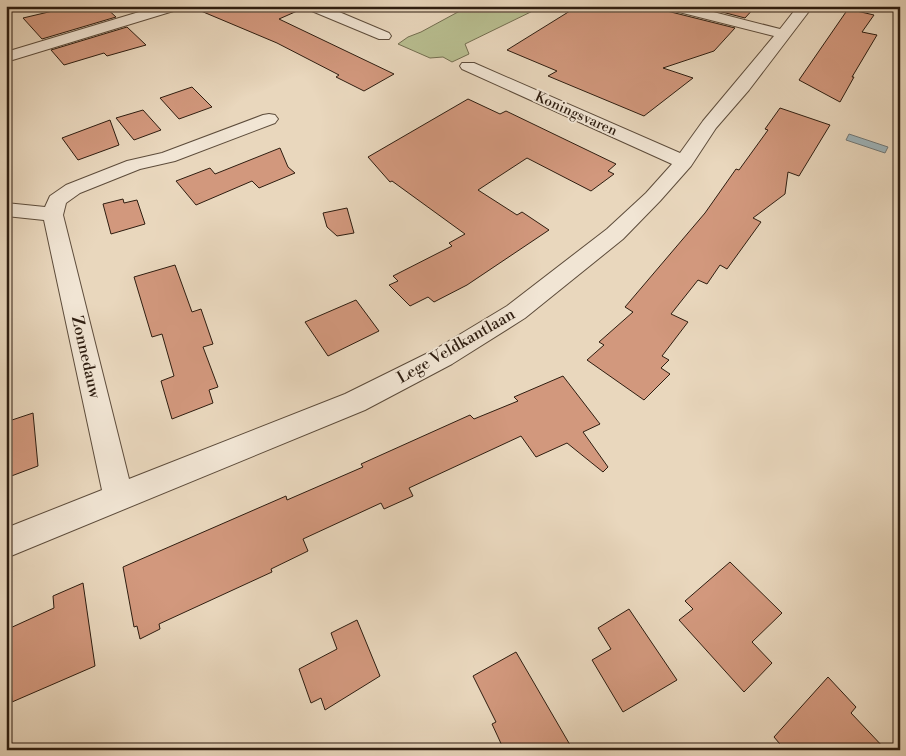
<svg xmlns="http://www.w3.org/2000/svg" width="906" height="756" viewBox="0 0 906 756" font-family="'Libre Bodoni',serif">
  <rect width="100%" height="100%" fill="#e9d7bd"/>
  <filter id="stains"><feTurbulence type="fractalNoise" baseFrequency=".004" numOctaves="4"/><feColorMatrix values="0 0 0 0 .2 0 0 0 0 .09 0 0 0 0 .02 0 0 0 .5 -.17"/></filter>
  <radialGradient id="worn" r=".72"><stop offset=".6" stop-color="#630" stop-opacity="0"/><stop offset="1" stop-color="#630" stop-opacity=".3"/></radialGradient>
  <polygon fill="#b8be90" stroke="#736e50" points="469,6 543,6 465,44 469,54 452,62 443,57 430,58 398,44 408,37 421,32"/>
  <polygon fill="#9fb6bd" stroke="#727978" points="849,134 888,147 885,153 846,140"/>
  <g fill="#d2987d" stroke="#2e1d10">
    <polygon points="74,6 104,6 116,17 42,39 23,18"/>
    <polygon points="189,6 303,6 304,8 279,19 394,74 364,91 336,77 339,75 277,43"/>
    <polygon points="578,6 663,6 667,11 735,28 714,51 663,68 693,78 644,116 548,76 557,71 507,50"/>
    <polygon points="699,6 756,6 745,18"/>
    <polygon points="848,9 874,15 862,32 877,35 852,77 854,77 840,102 799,80"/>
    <polygon points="127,27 146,45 107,56 104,53 64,65 51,50"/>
    <polygon points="192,87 212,107 179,119 160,98"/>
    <polygon points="468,99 500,114 506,111 616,164 608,171 614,174 591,191 527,158 478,190 517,215 522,212 549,230 467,285 434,302 428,297 410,306 389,285 398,281 393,276 452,246 449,243 465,234 392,181 390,182 368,157"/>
    <polygon points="780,108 830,125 799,176 788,172 785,194 753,218 761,222 727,269 720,265 707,284 698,280 671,314 688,322 662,356 669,360 661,368 670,374 644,400 587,360 604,345 599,342 633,312 625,307 705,213 736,169 739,170 768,130 765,129"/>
    <polygon points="143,110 161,130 134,140 116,118"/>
    <polygon points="110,120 119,145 78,160 62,138"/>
    <polygon points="280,148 288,167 295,173 259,188 252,181 196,205 176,181 210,168 215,174"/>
    <polygon points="123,199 124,203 137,200 145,224 111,234 103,204"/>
    <polygon points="347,208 354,233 337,236 327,227 323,213"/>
    <polygon points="175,265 192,312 201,309 213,344 203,347 218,387 209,390 213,403 172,419 161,381 174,376 162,334 152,337 134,277"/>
    <polygon points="356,300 379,331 328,356 305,322"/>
    <polygon points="563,376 600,424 583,432 608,467 603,472 567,443 536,457 521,436 409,488 413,496 384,509 381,503 303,539 308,551 271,569 272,572 159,624 160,629 140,639 137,626 134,627 123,567 286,496 287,500 363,467 361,464 470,415 474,419 518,401 514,397"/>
    <polygon points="33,413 38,466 6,478 6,422"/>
    <polygon points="730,562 782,613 752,642 772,663 744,692 679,620 693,609 685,601"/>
    <polygon points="83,583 95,666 12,702 8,629 54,608 53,596"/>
    <polygon points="629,609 677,680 623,712 592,660 611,649 598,628"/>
    <polygon points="357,620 380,676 325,710 321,698 311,703 299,669 337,649 331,633"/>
    <polygon points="516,652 573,750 504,750 492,724 496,722 473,676"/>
    <polygon points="828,677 856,707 851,713 886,750 785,750 774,737"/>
  </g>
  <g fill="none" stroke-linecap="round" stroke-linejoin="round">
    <defs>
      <g id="minor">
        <polygon points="159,6 182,6 180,9 6,62 6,52"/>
        <polygon points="305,6 325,6 389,33 391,36 389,39 379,39 307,9"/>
        <polygon points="665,6 690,6 780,29 798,6 813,6 749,90 716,128 691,166 660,201 623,239 525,318 452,364 365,410 6,558 6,528 102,490 44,220 6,216 6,203 45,207 50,196 66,185 127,161 162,153 263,115 269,114 275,115 278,119 275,123 175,161 140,169 80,193 66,203 63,215 129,479 345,394 434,350 507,306 607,229 646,193 672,164 462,69 460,66 462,63 474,63 680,153 703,121 774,36 667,9"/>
      </g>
    </defs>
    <use href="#minor" stroke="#5d4c3b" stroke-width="2"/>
    <use href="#minor" fill="#f1e5d4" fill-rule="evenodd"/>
  </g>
  <g text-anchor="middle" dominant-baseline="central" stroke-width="4" stroke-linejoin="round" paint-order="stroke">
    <g font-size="14" fill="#2e1d10" stroke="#f1e5d4">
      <text transform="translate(576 114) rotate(24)">Koningsvaren</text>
    </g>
    <g font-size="16" fill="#2e1d10" stroke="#f1e5d4">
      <text transform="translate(456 346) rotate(-30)">Lege Veldkantlaan</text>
      <text transform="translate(86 357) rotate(77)">Zonnedauw</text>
    </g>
  </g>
  <rect width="906" height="756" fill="none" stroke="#e9d7bd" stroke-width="25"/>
  <rect x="8" y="8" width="891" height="741" fill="none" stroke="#2e1d10" stroke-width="2.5"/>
  <rect x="12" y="12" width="881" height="731" fill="none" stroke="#2e1d10"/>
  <rect width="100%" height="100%" filter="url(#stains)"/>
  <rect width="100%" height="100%" fill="url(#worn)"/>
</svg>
